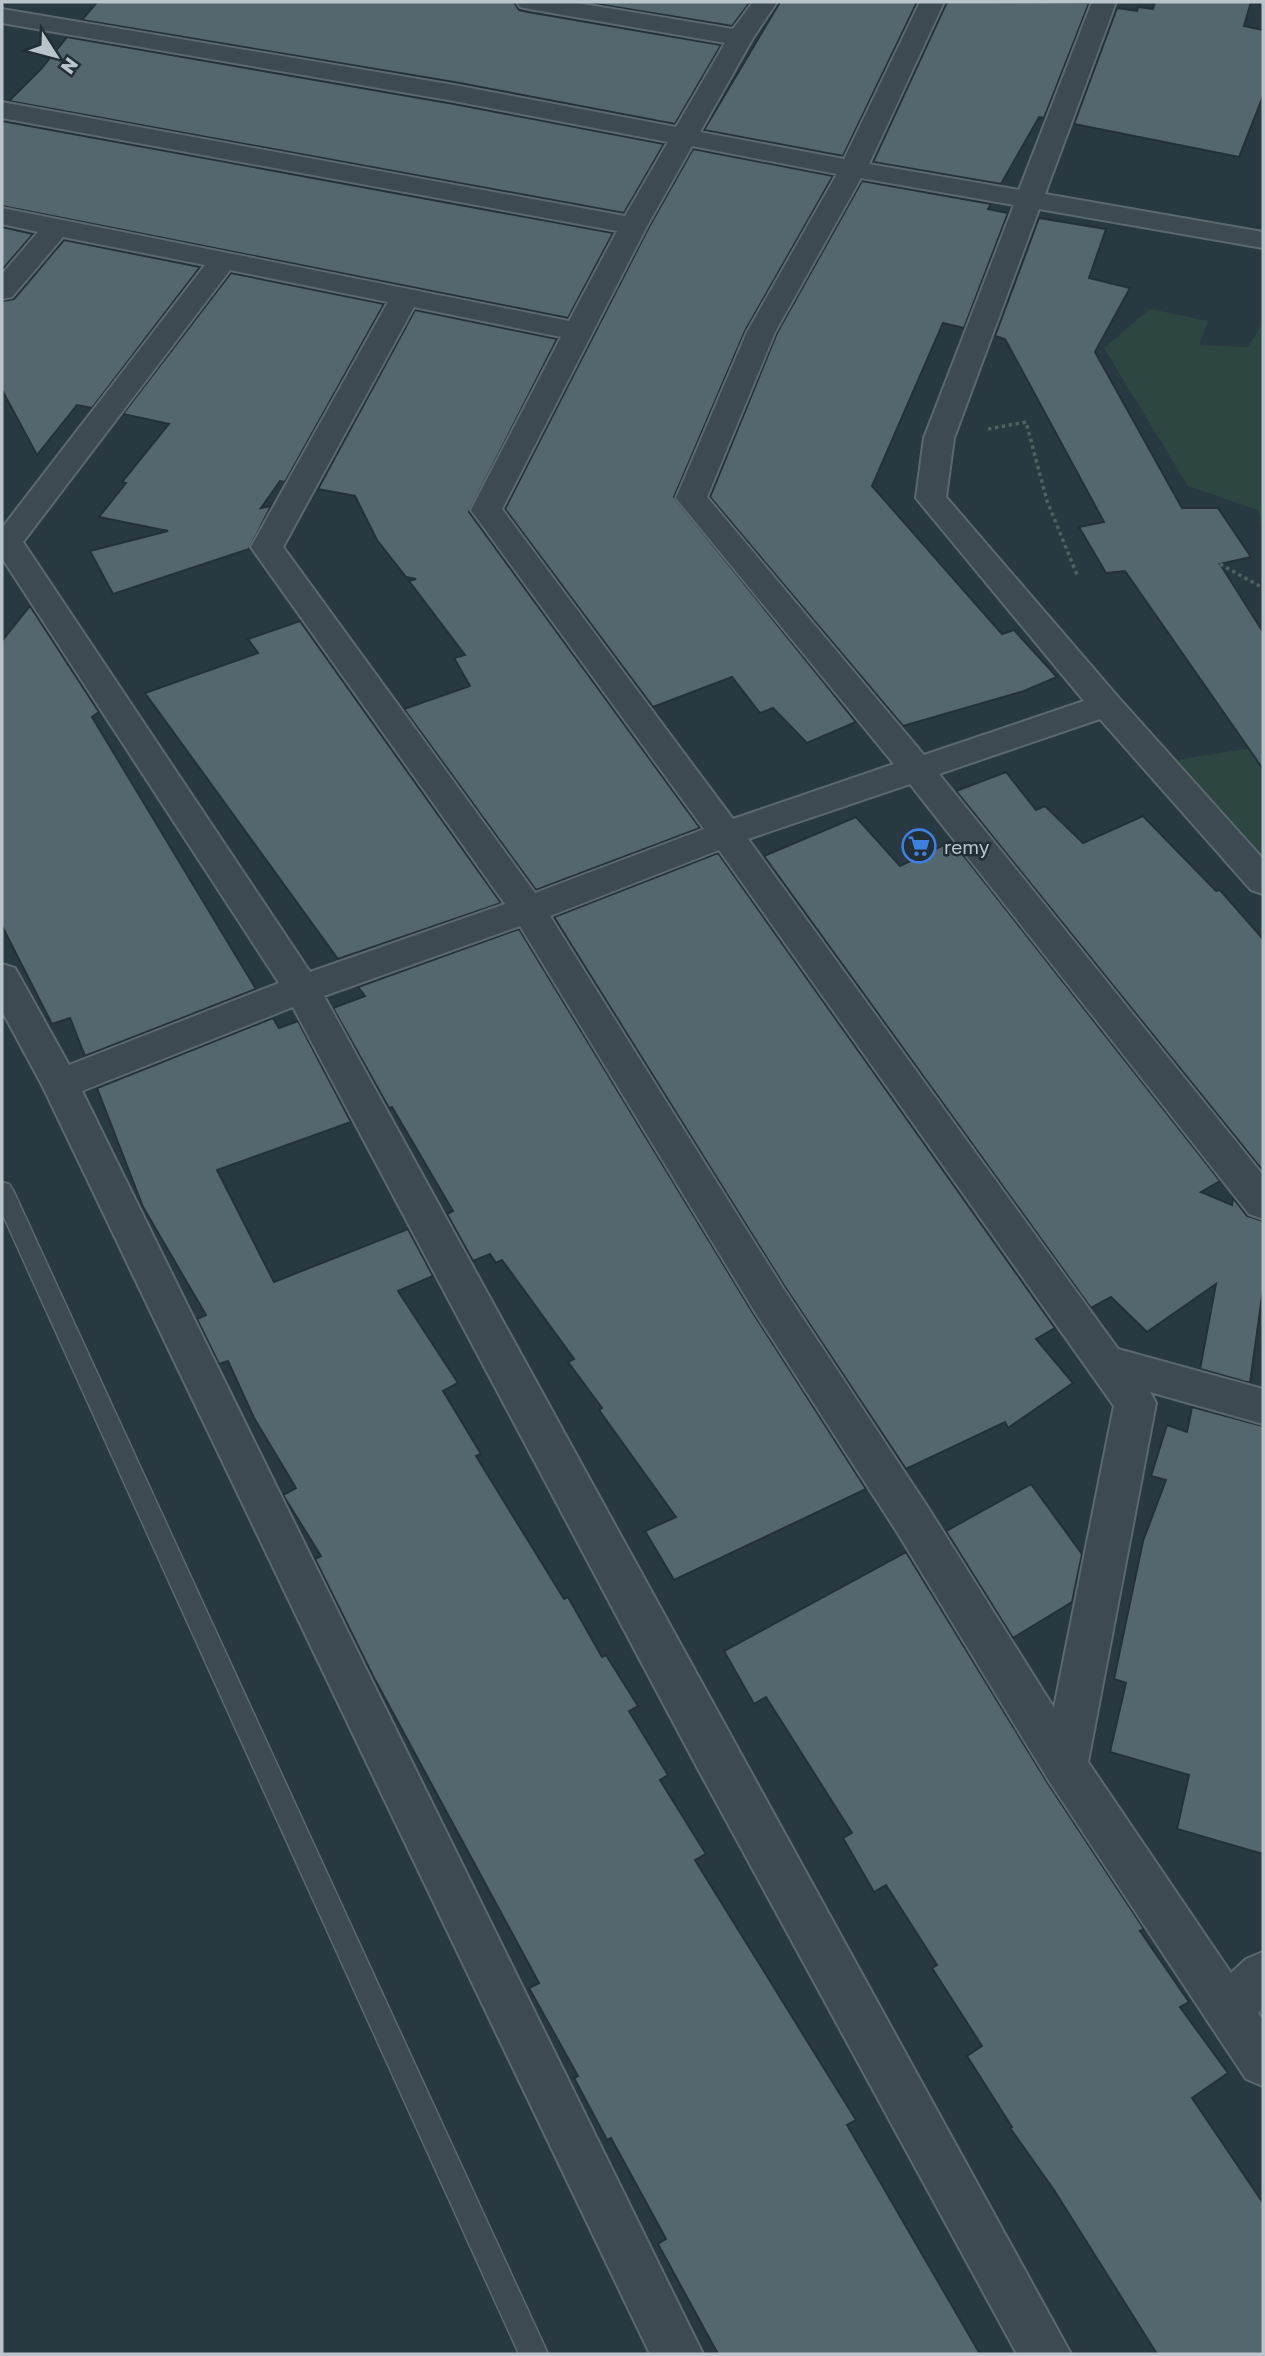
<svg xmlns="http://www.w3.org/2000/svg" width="1265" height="2356" viewBox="0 0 1265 2356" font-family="'Golos Text',sans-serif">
  <rect width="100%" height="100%" fill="#293941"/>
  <g fill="#2e4642">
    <polygon points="1150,309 1208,321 1199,345 1248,347 1263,323 1263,531 1258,510 1188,486 1104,348"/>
    <polygon points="1263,746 1263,857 1177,760"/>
  </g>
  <g fill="#54666e" stroke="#243139" stroke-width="2">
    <polygon points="97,2 514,2 519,10 528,12 721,45 675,124 454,82 82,20"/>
    <polygon points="585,2 750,2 732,26"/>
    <polygon points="780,2 917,2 843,156 704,130"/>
    <polygon points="947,2 1089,3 1044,118 1039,117 1001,184 873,162"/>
    <polygon points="1155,2 1251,2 1244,26 1263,30 1263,96 1239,157 1074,124 1117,8 1137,11 1138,7 1153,9"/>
    <polygon points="67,37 454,104 664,144 624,213 9,101 41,69"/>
    <polygon points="2,121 613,233 568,318 2,206"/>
    <polygon points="693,149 833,176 745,331 674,497 856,722 807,743 773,708 760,713 732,677 653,707 505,509 649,227"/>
    <polygon points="862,181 991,204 988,209 1008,213 964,328 943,323 872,486 1002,634 1014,630 1057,677 1024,691 903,726 710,497 777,333"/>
    <polygon points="1039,218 1106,229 1089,278 1130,288 1095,352 1182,508 1218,508 1251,557 1220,564 1263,632 1263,769 1125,571 1106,573 1079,527 1104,522 1005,339 995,336"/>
    <polygon points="2,227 33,234 2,270"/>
    <polygon points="64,240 200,267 92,408 77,405 37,455 2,390 2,301 14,299"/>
    <polygon points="231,273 384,304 285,482 280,481 261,508 271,506 249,549 113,594 90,551 168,531 99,517 126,483 122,482 169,424 123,414"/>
    <polygon points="415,310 557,339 469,512 700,828 536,890 404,709 470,686 454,658 465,655 409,581 416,579 406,577 377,540 355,496 318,489"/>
    <polygon points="30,606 99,712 92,717 256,989 85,1056 70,1018 52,1024 2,926 2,641"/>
    <polygon points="300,621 501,903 338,959 145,693 258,653 248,639"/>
    <polygon points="1006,772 1036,810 1045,806 1083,843 1143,816 1216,891 1220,890 1263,939 1263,1171 956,791"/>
    <polygon points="856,817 900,866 952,841 1220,1181 1201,1192 1232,1205 1233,1198 1247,1216 1263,1221 1263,1289 1250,1383 1200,1369 1216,1284 1147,1332 1111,1297 1091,1308 764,856"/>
    <polygon points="718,853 1055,1328 1036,1339 1073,1383 1008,1428 1005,1422 906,1469 785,1287 554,917"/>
    <polygon points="519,929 753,1313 866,1489 674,1580 645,1531 676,1517 599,1410 602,1408 568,1362 574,1359 502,1260 496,1263 490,1254 473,1261 447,1214 453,1211 392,1107 389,1108 333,1008 365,996 358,987"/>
    <polygon points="273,1018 279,1028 298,1021 351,1122 217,1170 274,1282 408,1229 433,1276 398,1291 458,1383 443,1391 481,1454 476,1456 564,1599 568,1597 602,1657 606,1655 638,1706 629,1711 668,1775 660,1780 706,1854 695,1860 856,2120 847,2125 980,2354 718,2354 658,2244 666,2239 611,2138 607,2140 574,2078 578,2076 529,1988 539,1983 373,1676 315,1559 321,1556 283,1495 296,1488 254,1418 228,1361 219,1364 197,1319 206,1315 143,1207 97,1088"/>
    <polygon points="1192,1407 1263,1426 1263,1854 1177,1829 1189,1775 1110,1752 1126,1683 1114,1679 1143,1541 1166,1480 1151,1476 1167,1425 1187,1432"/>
    <polygon points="1031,1484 1082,1554 1072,1602 1013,1638 946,1531"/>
    <polygon points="906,1552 1047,1782 1144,1929 1140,1931 1189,2002 1180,2007 1228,2073 1192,2098 1263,2203 1263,2354 1157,2354 1054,2190 1010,2128 1012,2127 967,2056 982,2046 932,1968 937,1965 886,1885 874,1892 843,1838 852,1833 766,1697 754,1704 724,1651"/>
  </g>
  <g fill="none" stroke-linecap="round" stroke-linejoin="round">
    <defs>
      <polygon id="service" points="2,1182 9,1184 13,1190 548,2354 519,2354 2,1213"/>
      <path id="minor" d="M 517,2 L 571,2 L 733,29 L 753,2 L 777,2 L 753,38 L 700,132 L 844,159 L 920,2 L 944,2 L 869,164 L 1019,190 L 1092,2 L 1116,2 L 1045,194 L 1263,232 L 1263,248 L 1039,209 L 954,438 L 946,497 L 1118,697 L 1263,859 L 1263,894 L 1251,890 L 1100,719 L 939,774 L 1263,1175 L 1263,1219 L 1249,1214 L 910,784 L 748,839 L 1118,1349 L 1263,1389 L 1263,1424 L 1150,1392 L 1156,1403 L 1088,1762 L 1231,1973 L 1246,1959 L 1263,1952 L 1263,2008 L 1258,2013 L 1263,2020 L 1263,2086 L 1246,2079 L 1049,1781 L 897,1532 L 755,1312 L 520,926 L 324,996 L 1071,2354 L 1017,2354 L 697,1767 L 293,1007 L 82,1091 L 703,2354 L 650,2354 L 42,1085 L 2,1011 L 2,964 L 15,968 L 69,1065 L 279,983 L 2,558 L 2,528 L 205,265 L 63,237 L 12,297 L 2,299 L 2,274 L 38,232 L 2,224 L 2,208 L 569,321 L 617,231 L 2,118 L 2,102 L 625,216 L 668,142 L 454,101 L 2,23 L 2,9 L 454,85 L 676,127 L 725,43 L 529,9 L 520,7 ZM 692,146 L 837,174 L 747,332 L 676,498 L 894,764 L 733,819 L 502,509 L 647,226 ZM 861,178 L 1014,205 L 924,438 L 916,498 L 1084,701 L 924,755 L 707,497 L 775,332 ZM 230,270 L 388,302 L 251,547 L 505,904 L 310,972 L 23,542 ZM 414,307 L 561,337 L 471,510 L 704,829 L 535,893 L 283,547 ZM 719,850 L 1114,1406 L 1054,1708 L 927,1506 L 783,1288 L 550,916 Z"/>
    </defs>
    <use href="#service" stroke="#5b686f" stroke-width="3"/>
    <use href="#minor" stroke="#5b686f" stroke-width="4"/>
    <g stroke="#4d6360" stroke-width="3.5" stroke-dasharray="3.5 3.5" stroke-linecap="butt">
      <polyline points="988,429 1026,422 1047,501 1078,577"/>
      <polyline points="1220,564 1263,588"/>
    </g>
    <use href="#service" fill="#3d4a51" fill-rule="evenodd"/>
    <use href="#minor" fill="#3d4a51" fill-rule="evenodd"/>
  </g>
  <defs>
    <symbol id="supermarket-ring" viewBox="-11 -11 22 22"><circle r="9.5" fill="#222f37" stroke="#3f7fe0" stroke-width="1.5"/><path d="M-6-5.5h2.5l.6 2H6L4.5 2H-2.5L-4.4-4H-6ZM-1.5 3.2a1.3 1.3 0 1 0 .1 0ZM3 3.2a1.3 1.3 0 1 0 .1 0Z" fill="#3f7fe0"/></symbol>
  </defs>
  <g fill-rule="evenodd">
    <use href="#supermarket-ring" x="900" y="827" width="38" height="38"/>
  </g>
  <g text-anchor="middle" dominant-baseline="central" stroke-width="5" stroke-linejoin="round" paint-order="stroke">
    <g font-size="19" fill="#bac5cb" stroke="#222f37" text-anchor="start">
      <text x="944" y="846">remy</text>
    </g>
  </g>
  <rect width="1265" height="2356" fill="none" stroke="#bac5cb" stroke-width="7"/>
  <g transform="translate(56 56) rotate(126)" stroke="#222f37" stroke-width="5" paint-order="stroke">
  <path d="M0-5L12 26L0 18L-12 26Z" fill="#bac5cb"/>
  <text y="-10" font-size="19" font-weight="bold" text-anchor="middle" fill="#bac5cb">N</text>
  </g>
</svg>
